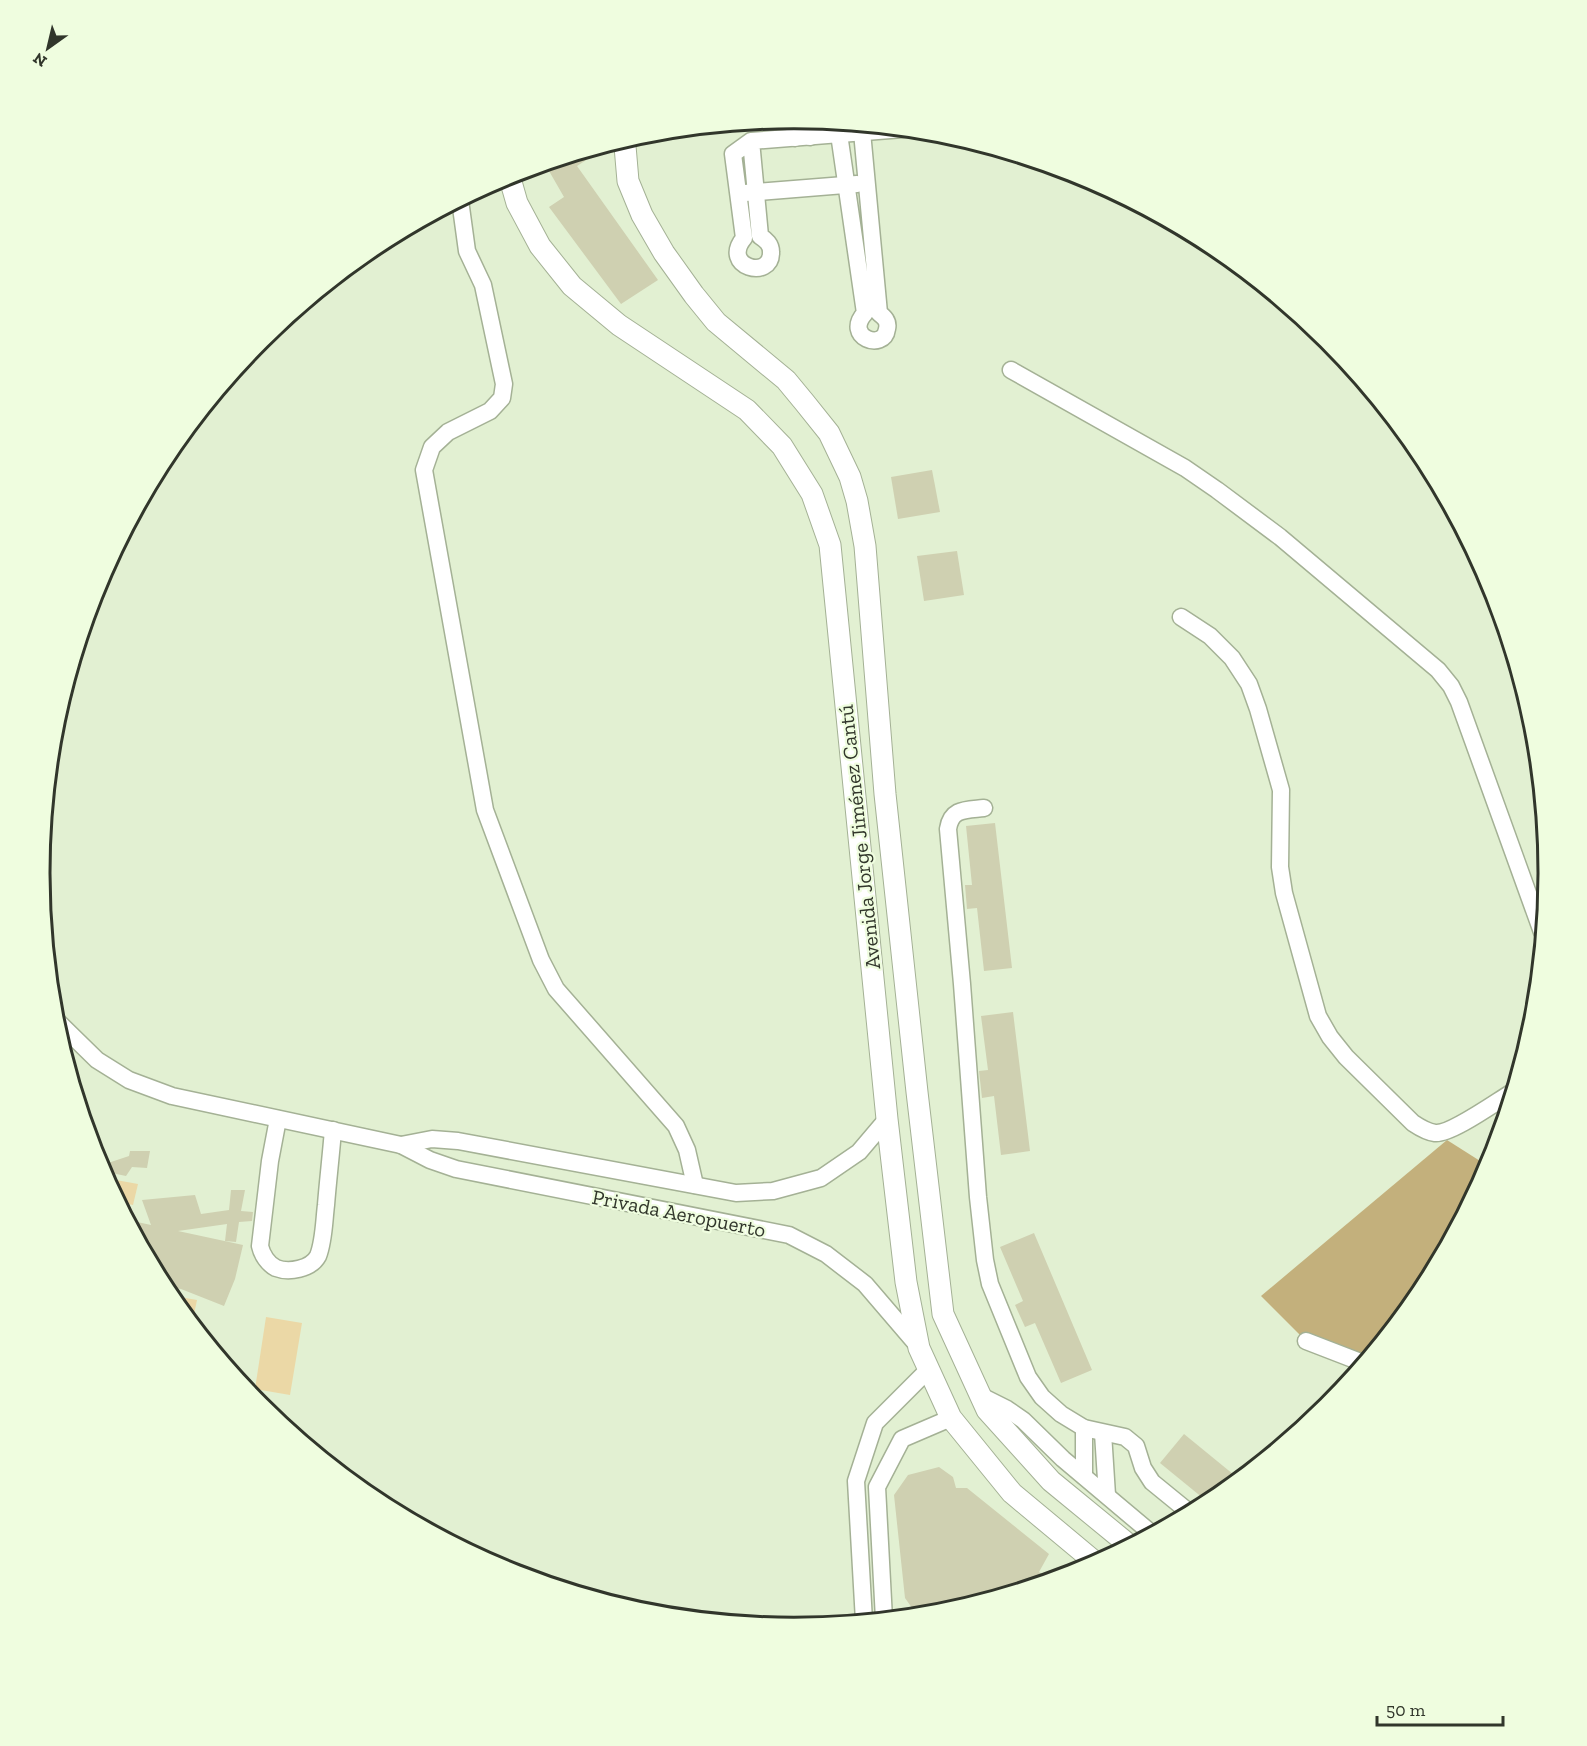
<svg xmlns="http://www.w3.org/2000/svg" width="1587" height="1746" viewBox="0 0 1587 1746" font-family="'Zilla Slab',serif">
  <rect width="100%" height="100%" fill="#e2f0d2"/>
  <g fill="#ebd8a6">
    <polygon points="105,1178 138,1184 133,1205 118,1202"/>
    <polygon points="168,1295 197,1300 192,1324"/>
    <polygon points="266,1317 302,1323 290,1395 255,1389"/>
  </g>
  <polygon fill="#c3b07c" points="1447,1140 1488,1166 1421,1292 1363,1363 1306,1341 1261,1296"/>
  <g fill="#cfd0b1">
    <polygon points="599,147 600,151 577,166 658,280 621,304 549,207 564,197 545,164"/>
    <polygon points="932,470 940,512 898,519 891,477"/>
    <polygon points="957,551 964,595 924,601 917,556"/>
    <polygon points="995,823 1012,968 984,971 977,908 967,909 965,885 972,885 966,826"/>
    <polygon points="1013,1012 1030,1151 1001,1155 994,1096 982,1098 979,1071 988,1070 981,1016"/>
    <polygon points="130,1151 150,1151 147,1168 132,1167 126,1176 102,1171 99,1166 129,1156"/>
    <polygon points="231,1190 245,1190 241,1211 253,1212 252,1221 239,1222 236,1242 225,1241 227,1224 178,1231 243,1245 235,1279 224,1306 181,1289 163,1286 128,1220 151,1225 142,1200 195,1195 201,1214 229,1210"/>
    <polygon points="1034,1233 1092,1370 1061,1383 1035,1323 1025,1327 1015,1305 1023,1301 1000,1247"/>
    <polygon points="1184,1434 1239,1479 1209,1503 1160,1463"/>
    <polygon points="939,1467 953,1477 956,1488 967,1488 1049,1554 1039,1572 1050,1580 940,1613 917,1615 905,1598 894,1495 908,1475"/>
  </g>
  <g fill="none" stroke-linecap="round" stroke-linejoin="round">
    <defs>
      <g id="minor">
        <polyline points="794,119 795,138"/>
        <polyline points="808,120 810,137"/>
        <path d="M 839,134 L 865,313 C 843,337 884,352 887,329 C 889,321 884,317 879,313 L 862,132"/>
        <path d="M 751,141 L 760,236 C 766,240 771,244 771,252 C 772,281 720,267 744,238 L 733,154 L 751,141 L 903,129"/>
        <polyline points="745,193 857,184"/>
        <polyline points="460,200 467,251 483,285 504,384 502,398 490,411 448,432 432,447 424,470 485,810 541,960 556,989 676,1126 687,1150 695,1185"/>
        <polyline points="1011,370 1185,468 1217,490 1280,537 1438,670 1451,686 1459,702 1542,932"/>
        <path d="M 1181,617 L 1210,636 L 1232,658 L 1249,684 L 1258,709 L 1281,790 L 1280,867 L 1284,893 L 1318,1016 L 1330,1037 L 1346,1057 L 1413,1123 C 1419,1127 1427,1132 1435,1133 C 1450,1135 1496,1102 1511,1093"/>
        <path d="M 984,808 C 966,810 951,808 948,829 L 962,984 L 978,1197 L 985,1260 L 990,1284 L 1028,1377 L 1042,1397 L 1061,1414 L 1084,1428 L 1125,1437 L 1136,1446 L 1143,1468 L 1152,1482 L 1190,1513"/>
        <polyline points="53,1017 97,1060 129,1080 172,1096 401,1145 430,1160 456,1169 789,1235 826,1254 865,1284 919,1347"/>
        <path d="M 278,1119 L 270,1161 L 260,1246 C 262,1255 268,1264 276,1268 C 289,1273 311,1269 318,1256 C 324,1241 324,1221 326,1205 C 328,1180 331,1155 333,1130"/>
        <polyline points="401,1145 432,1139 458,1141 736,1193 773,1191 821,1178 859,1152 887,1119"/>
        <polyline points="1306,1341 1363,1363"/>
        <polyline points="981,1396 1007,1409 1023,1420 1063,1459 1151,1533"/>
        <polyline points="1084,1428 1084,1476"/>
        <polyline points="1103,1433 1107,1495"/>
        <polyline points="884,1619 877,1487 902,1439 951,1418"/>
        <polyline points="864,1621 856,1481 875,1423 929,1369"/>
      </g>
      <g id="major">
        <polyline points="627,139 625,146 628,181 642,215 664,253 694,295 716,322 786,380 805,403 829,433 850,477 857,501 865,546 885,794 917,1092 943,1314 987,1410 1051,1481 1129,1545"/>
        <polyline points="509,175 517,203 540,246 572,286 619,325 747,410 782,446 812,494 830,545 887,1119 906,1282 919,1348 951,1418 1012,1493 1096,1563"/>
      </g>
    </defs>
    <use href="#minor" stroke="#a4b195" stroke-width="19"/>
    <use href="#major" stroke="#a4b195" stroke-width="23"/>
    <use href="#minor" stroke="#fff" stroke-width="16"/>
    <use href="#major" stroke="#fff" stroke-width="21"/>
  </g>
  <g text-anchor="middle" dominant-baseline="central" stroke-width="4.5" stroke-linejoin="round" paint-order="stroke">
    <g font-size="21" fill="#31362b" stroke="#effddf">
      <text transform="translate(859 837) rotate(-96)">Avenida Jorge Jiménez Cantú</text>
      <text transform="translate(679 1213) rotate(11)">Privada Aeropuerto</text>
    </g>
  </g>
  <path d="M0 0H1587V1746H0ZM50 873a744 744 0 1 1 1488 0a744 744 0 1 1-1488 0Z" fill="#effddf" fill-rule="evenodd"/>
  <path fill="none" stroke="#31362b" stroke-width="3" d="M50 873a744 744 0 1 1 1488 0a744 744 0 1 1-1488 0Z"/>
  <g transform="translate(48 48) rotate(214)" stroke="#effddf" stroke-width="4.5" paint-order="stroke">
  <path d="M0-4.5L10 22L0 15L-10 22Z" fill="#31362b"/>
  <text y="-9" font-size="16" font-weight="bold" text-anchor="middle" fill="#31362b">N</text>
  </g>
  <path d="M1377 1716v9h126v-9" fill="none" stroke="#31362b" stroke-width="3"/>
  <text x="1386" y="1716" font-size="18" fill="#31362b" stroke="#effddf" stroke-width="4.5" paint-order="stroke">50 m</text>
</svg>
